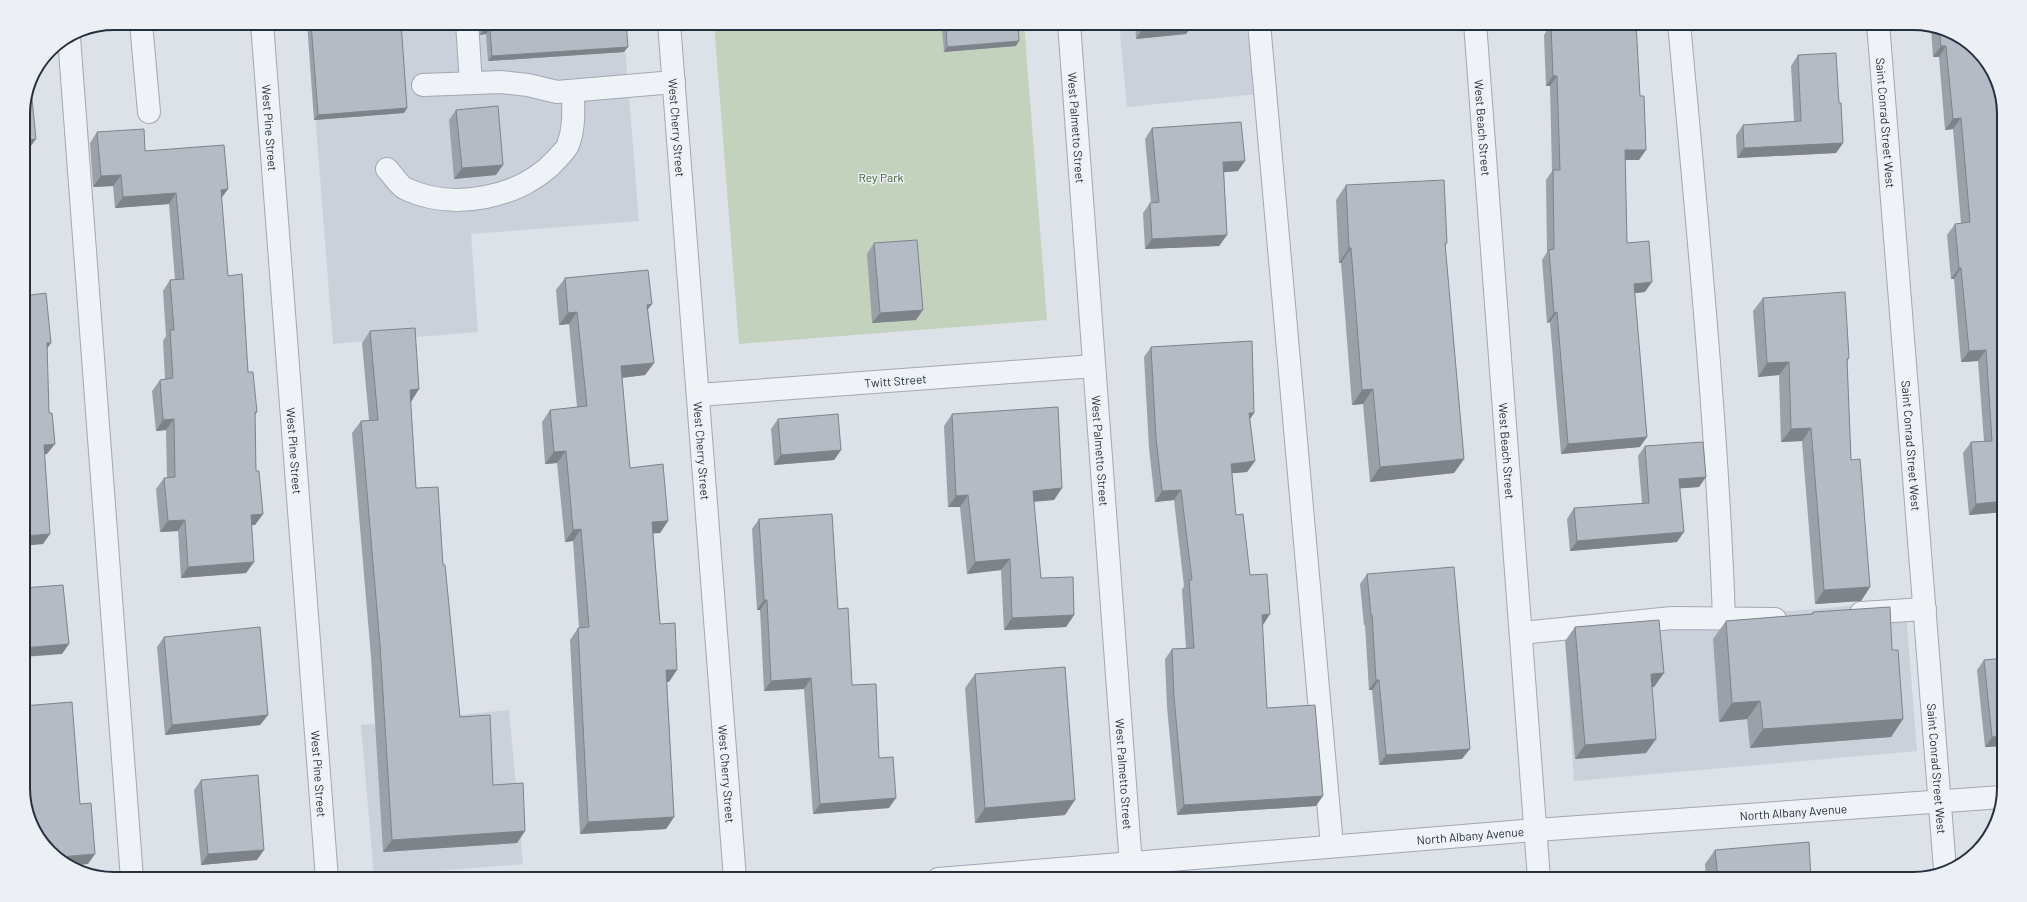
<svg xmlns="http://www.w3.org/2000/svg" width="2027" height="902" viewBox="0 0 2027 902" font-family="Barlow,sans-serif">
  <rect width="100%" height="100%" fill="#dde1e8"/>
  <g fill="#cad1da">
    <polygon points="308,23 623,23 639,221 471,234 478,332 333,344"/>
    <polygon points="1119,23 1252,23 1259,94 1127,107"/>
    <polygon points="1905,601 1917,751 1574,781 1564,616 1660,608 1707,613 1794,611"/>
    <polygon points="509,710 523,864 374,876 361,725"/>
  </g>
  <polygon fill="#c3d2bd" points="714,23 1024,23 1047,320 739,344"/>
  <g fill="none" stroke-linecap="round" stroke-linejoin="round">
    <defs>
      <g id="minor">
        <polyline points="141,23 149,112"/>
        <path id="s1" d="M 262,23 L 327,879"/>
        <polyline points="467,23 471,83"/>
        <path id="s2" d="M 669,23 L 735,879"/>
        <path id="s3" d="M 1069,23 L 1132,879"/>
        <polyline points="1259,23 1332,846"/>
        <path id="s4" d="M 1475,23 L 1539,879"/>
        <path d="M 1679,23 C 1697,221 1717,420 1724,619"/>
        <path id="s5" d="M 1878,23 L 1945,869"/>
        <polyline points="69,37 132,879"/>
        <polyline points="423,85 501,82 528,85 557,92 674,82"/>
        <path d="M 387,169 C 393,175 399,186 406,189 C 453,211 520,198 555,161 C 559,156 566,150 568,145 C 575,127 573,109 573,91"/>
        <path id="s6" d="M 698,395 L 1094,366"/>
        <polyline points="1861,613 1925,609"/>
        <polyline points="1521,633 1672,618 1775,619"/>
        <path id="s7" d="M 938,879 L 1536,830 L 2002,797"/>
      </g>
    </defs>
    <use href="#minor" stroke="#a2a8b2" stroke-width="24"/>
    <use href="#minor" stroke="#eff2f6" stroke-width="22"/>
  </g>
  <g fill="#9ba1a9">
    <polygon points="307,23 431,23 401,25 407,108 404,113 314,120"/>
    <polygon points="479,23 626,23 624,52 488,61 486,34 480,35"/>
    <polygon points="918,23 1018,23 1016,46 944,52 942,28 918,30"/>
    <polygon points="1135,23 1194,23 1186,34 1136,39"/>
    <polygon points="1551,24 1639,160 1625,160 1627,243 1645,292 1635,293 1640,447 1561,454 1550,322 1547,323 1542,260 1547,252 1546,180 1552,171 1550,86 1546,86 1544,35"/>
    <polygon points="1931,27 1948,30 1988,63 2004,512 1969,515 1963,453 1971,442 1984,441 1978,361 1961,362 1954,279 1951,279 1947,235 1955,224 1961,223 1953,129 1945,130 1939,57 1933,57"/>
    <polygon points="1798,55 1839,103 1843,143 1836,153 1737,158 1736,135 1743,125 1794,121 1791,66"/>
    <polygon points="456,110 496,175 454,179 449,120"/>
    <polygon points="1152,128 1238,171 1224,172 1227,235 1219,246 1145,249 1143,213 1150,203 1151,203 1145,139"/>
    <polygon points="97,132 145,151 228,189 221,198 228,276 257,412 255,415 256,471 263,514 255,525 251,525 254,562 246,573 181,578 178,531 160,532 156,489 164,478 167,478 166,430 156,431 152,391 160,380 165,379 163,341 166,336 163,291 170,280 175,280 169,204 115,208 113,186 93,187 90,143"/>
    <polygon points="1346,185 1447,243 1445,246 1464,459 1454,473 1370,482 1363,404 1352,405 1341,263 1339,263 1336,200"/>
    <polygon points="874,243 916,320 872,323 867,254"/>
    <polygon points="565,278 648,310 654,363 645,375 622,378 630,468 668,521 660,533 653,533 660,624 669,682 667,682 674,817 666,829 580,834 570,640 578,628 579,628 573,541 565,542 557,463 545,464 542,422 550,410 577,407 569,324 559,325 556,290"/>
    <polygon points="1763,298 1849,358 1847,362 1851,460 1870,587 1861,601 1815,604 1802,441 1781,442 1779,375 1758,377 1753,311"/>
    <polygon points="370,331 419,389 410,402 416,488 443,565 460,717 493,785 525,831 517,843 383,852 371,657 352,433 361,421 369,420 362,343"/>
    <polygon points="1151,347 1254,413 1250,419 1255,461 1247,472 1232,473 1236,515 1262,625 1267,708 1316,806 1177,815 1167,707 1165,659 1172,649 1186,648 1182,590 1184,586 1174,500 1155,502 1149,448 1144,357"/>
    <polygon points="952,414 1062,488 1054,500 1034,502 1041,578 1074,615 1066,627 1004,630 1001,570 967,574 960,507 948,507 944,426"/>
    <polygon points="778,419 841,450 834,460 774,465 771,429"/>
    <polygon points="1645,446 1699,487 1680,488 1677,542 1570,551 1567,519 1574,508 1642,503 1638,456"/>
    <polygon points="759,519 838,609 852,685 879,758 889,808 813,814 804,689 764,691 760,610 757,610 752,529"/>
    <polygon points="1367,574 1462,759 1379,765 1372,690 1369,690 1365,625 1364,626 1360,584"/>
    <polygon points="1813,612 1892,650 1903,719 1891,737 1750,748 1747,719 1719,722 1713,639 1726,621 1811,614"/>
    <polygon points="1575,627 1654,687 1652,687 1656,739 1646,753 1575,759 1565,641"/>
    <polygon points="164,637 268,715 260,725 165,735 157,647"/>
    <polygon points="1984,660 2004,746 1985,747 1977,670"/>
    <polygon points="975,674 1065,815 975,823 965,688"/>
    <polygon points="201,780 257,860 201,865 194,790"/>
    <polygon points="1715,850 1811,879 1706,879 1705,864"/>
  </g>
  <g fill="#7e838a">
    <polygon points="399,23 431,23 397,26"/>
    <polygon points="941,23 945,23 942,28 918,30 922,25"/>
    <polygon points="1158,23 1194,23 1186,34 1136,39 1146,24"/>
    <polygon points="484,29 490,29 486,34 480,35"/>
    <polygon points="1019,41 1016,46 944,52 947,47"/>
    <polygon points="1941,46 1946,46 1939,57 1933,57"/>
    <polygon points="628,47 624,52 488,61 492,56"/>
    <polygon points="1553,76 1557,76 1550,86 1546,86"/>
    <polygon points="407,108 404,113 314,120 318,115"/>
    <polygon points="1961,118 1953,129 1945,130 1953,119"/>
    <polygon points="36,139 28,150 23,150 23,141"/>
    <polygon points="1843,143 1836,153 1737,158 1744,148"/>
    <polygon points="1625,150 1646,150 1639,160 1617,160"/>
    <polygon points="1245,161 1238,171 1216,173 1223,162"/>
    <polygon points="503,165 496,175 454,179 462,168"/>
    <polygon points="121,175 113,186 93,187 101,176"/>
    <polygon points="228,189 220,200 221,190"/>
    <polygon points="176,193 169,204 115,208 123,197"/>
    <polygon points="1227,235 1219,246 1145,249 1152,239"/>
    <polygon points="1349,248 1351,248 1341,263 1339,263"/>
    <polygon points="1959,268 1961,268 1954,279 1951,279"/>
    <polygon points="1652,282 1645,292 1627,294 1634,284"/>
    <polygon points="652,304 643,316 647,305"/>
    <polygon points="923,310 916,320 872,323 880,313"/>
    <polygon points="577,312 569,324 559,325 568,313"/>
    <polygon points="1557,312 1550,322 1547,323 1554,313"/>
    <polygon points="47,343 51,343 44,353"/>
    <polygon points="1986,350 1978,361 1961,362 1969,351"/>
    <polygon points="1789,362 1779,375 1758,377 1767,363"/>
    <polygon points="654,363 645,375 612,379 621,366"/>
    <polygon points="419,389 411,402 401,402 410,390"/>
    <polygon points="1373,389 1363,404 1352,405 1362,390"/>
    <polygon points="1249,413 1254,413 1247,423"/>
    <polygon points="174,419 166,430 156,431 163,420"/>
    <polygon points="1811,428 1802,441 1781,442 1791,429"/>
    <polygon points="1647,437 1640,447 1561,454 1568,444"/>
    <polygon points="55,444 47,454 37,455 44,445"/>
    <polygon points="841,450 834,460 774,465 781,455"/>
    <polygon points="566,451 557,463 545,464 554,452"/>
    <polygon points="1464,459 1454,473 1370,482 1380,467"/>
    <polygon points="1255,461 1247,472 1224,474 1231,464"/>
    <polygon points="1706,477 1699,487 1672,489 1679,479"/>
    <polygon points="1062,488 1054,500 1024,502 1033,491"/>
    <polygon points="1181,490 1174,500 1155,502 1162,491"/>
    <polygon points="968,495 960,507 948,507 956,496"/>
    <polygon points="2004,501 2004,512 1969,515 1976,504"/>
    <polygon points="263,514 255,525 243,526 251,515"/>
    <polygon points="185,520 178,531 160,532 168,521"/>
    <polygon points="668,521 660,533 644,534 652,522"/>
    <polygon points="581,529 573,541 565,542 573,530"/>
    <polygon points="1684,532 1677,542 1570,551 1577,541"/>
    <polygon points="50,534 43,544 23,546 23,536"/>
    <polygon points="1010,559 1001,570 967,574 975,562"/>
    <polygon points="254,562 246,573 181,578 188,567"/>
    <polygon points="1870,587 1861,601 1815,604 1824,590"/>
    <polygon points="764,600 767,600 760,610 757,610"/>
    <polygon points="1270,614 1263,625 1262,615"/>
    <polygon points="1074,615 1066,627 1004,630 1012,618"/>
    <polygon points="69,644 62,654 23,657 23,648"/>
    <polygon points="666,670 677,670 669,682 658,682"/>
    <polygon points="1664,673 1654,687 1641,688 1651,674"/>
    <polygon points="811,678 804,689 764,691 771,681"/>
    <polygon points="1376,680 1379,680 1372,690 1369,690"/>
    <polygon points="1760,701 1747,719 1719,722 1732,703"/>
    <polygon points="268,715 260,725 165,735 172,725"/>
    <polygon points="1903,719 1891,737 1750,748 1763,729"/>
    <polygon points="2004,736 2004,746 1985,747 1992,737"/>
    <polygon points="1656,739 1646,753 1575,759 1585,745"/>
    <polygon points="1470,749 1462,759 1379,765 1386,755"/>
    <polygon points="1323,796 1316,806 1177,815 1184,805"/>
    <polygon points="896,798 889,808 813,814 820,804"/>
    <polygon points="1075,800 1065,815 975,823 985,808"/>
    <polygon points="674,817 666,829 580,834 588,822"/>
    <polygon points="525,831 517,843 383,852 392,840"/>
    <polygon points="264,850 257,860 201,865 208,854"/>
    <polygon points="95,854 88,864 71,866 60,857"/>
  </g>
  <g fill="#b4bbc5" stroke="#7e838a">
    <polygon points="311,23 401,23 407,108 318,115"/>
    <polygon points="483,23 626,23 628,47 492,56 490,29 484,29"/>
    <polygon points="922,23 941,23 922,25"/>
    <polygon points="946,23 1018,23 1019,41 947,47"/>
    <polygon points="1146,23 1158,23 1146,24"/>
    <polygon points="1581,23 1636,23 1640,96 1644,96 1646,150 1625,150 1627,243 1649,241 1652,282 1634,284 1647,437 1568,444 1557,312 1554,313 1549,250 1554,249 1553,170 1560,170 1557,76 1553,76 1551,24"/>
    <polygon points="1939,28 1948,30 1988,63 2004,108 2004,501 1976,504 1971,442 1992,441 1986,350 1969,351 1961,268 1959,268 1955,224 1970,222 1961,118 1953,119 1946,46 1941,46"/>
    <polygon points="1836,53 1839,103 1841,103 1843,143 1744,148 1743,125 1801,121 1798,55"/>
    <polygon points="31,89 36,139 23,141 23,108 28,90"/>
    <polygon points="498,106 503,165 462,168 456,110"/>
    <polygon points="1241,122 1245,161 1223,162 1227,235 1152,239 1150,203 1159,202 1152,128"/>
    <polygon points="144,129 145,151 224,145 228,189 221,190 228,276 242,274 248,372 253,372 257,412 255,412 256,471 259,471 263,514 251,515 254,562 188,567 185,520 168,521 164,478 175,477 174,419 163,420 160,380 173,378 170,330 174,330 170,280 184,279 176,193 123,197 121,175 101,176 97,132"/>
    <polygon points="1444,180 1447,243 1445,243 1464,459 1380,467 1373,389 1362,390 1351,248 1349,248 1346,185"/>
    <polygon points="917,240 923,310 880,313 874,243"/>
    <polygon points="648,270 652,304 647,305 654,363 621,366 630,468 663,464 668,521 652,522 660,624 675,623 677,670 666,670 674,817 588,822 578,628 589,627 581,529 573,530 566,451 554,452 550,410 587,406 577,312 568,313 565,278"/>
    <polygon points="1845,292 1849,358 1847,359 1851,460 1860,459 1870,587 1824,590 1811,428 1791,429 1789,362 1767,363 1763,298"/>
    <polygon points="46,293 51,343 47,343 49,413 52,413 55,444 44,445 50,534 23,536 23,296"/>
    <polygon points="415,328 419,389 410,390 416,488 438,487 443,565 445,565 460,717 490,715 493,785 523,783 525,831 392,840 380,645 361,421 378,420 370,331"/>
    <polygon points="1252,341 1254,413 1249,413 1255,461 1231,464 1236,515 1243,514 1250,575 1267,574 1270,614 1262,615 1267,708 1315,705 1323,796 1184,805 1174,697 1172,649 1194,648 1189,580 1192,580 1181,490 1162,491 1156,438 1151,347"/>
    <polygon points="1058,407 1062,488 1033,491 1041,578 1073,577 1074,615 1012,618 1010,559 975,562 968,495 956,496 952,414"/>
    <polygon points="838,414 841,450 781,455 778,419"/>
    <polygon points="1703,442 1706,477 1679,479 1684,532 1577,541 1574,508 1649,503 1645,446"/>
    <polygon points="832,514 838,609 848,608 852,685 876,684 879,758 893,757 896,798 820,804 811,678 771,681 767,600 764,600 759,519"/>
    <polygon points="1454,567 1470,749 1386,755 1379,680 1376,680 1372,615 1371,615 1367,574"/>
    <polygon points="63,585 69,644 23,648 23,588"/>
    <polygon points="1890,607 1892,650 1898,650 1903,719 1763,729 1760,701 1732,703 1726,621 1813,614 1813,612"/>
    <polygon points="1659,620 1664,673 1651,674 1656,739 1585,745 1575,627"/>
    <polygon points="260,627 268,715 172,725 164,637"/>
    <polygon points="2004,658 2004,736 1992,737 1984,660"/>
    <polygon points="1065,667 1075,800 985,808 975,674"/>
    <polygon points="72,702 80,804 91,803 95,854 60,857 42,843 23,794 23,706"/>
    <polygon points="258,775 264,850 208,854 201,780"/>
    <polygon points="1809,842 1811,879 1718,879 1715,850"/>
  </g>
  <g text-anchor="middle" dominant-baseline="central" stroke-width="3" stroke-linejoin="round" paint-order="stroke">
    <g font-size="12" fill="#25303f" stroke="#ecf0f5">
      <text stroke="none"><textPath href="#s5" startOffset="100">Saint Conrad Street West</textPath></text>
      <text stroke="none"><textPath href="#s1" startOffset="105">West Pine Street</textPath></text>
      <text stroke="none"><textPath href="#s2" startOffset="105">West Cherry Street</textPath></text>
      <text stroke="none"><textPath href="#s3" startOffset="105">West Palmetto Street</textPath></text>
      <text stroke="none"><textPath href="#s4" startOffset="105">West Beach Street</textPath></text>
      <text stroke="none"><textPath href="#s6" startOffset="198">Twitt Street</textPath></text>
      <text stroke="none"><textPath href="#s5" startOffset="424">Saint Conrad Street West</textPath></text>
      <text stroke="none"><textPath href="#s1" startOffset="429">West Pine Street</textPath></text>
      <text stroke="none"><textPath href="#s2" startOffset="429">West Cherry Street</textPath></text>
      <text stroke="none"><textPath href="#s3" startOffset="429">West Palmetto Street</textPath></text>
      <text stroke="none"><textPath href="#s4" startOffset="429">West Beach Street</textPath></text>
      <text stroke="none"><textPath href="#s5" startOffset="748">Saint Conrad Street West</textPath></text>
      <text stroke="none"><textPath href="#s1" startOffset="753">West Pine Street</textPath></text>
      <text stroke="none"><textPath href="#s2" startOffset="753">West Cherry Street</textPath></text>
      <text stroke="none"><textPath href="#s3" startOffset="753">West Palmetto Street</textPath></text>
      <text stroke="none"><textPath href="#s7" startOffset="858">North Albany Avenue</textPath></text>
      <text stroke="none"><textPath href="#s7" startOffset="534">North Albany Avenue</textPath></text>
    </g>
    <g font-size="12" fill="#3c5b32" stroke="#ecf0f5">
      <text x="881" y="177">Rey Park</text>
    </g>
  </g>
  <path d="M0 0H2027V902H0ZM114 30H1913A84 84 0 0 1 1997 114V788A84 84 0 0 1 1913 872H114A84 84 0 0 1 30 788V114A84 84 0 0 1 114 30Z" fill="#ecf0f5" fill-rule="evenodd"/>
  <path fill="none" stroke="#25303f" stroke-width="2" d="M114 30H1913A84 84 0 0 1 1997 114V788A84 84 0 0 1 1913 872H114A84 84 0 0 1 30 788V114A84 84 0 0 1 114 30Z"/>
</svg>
